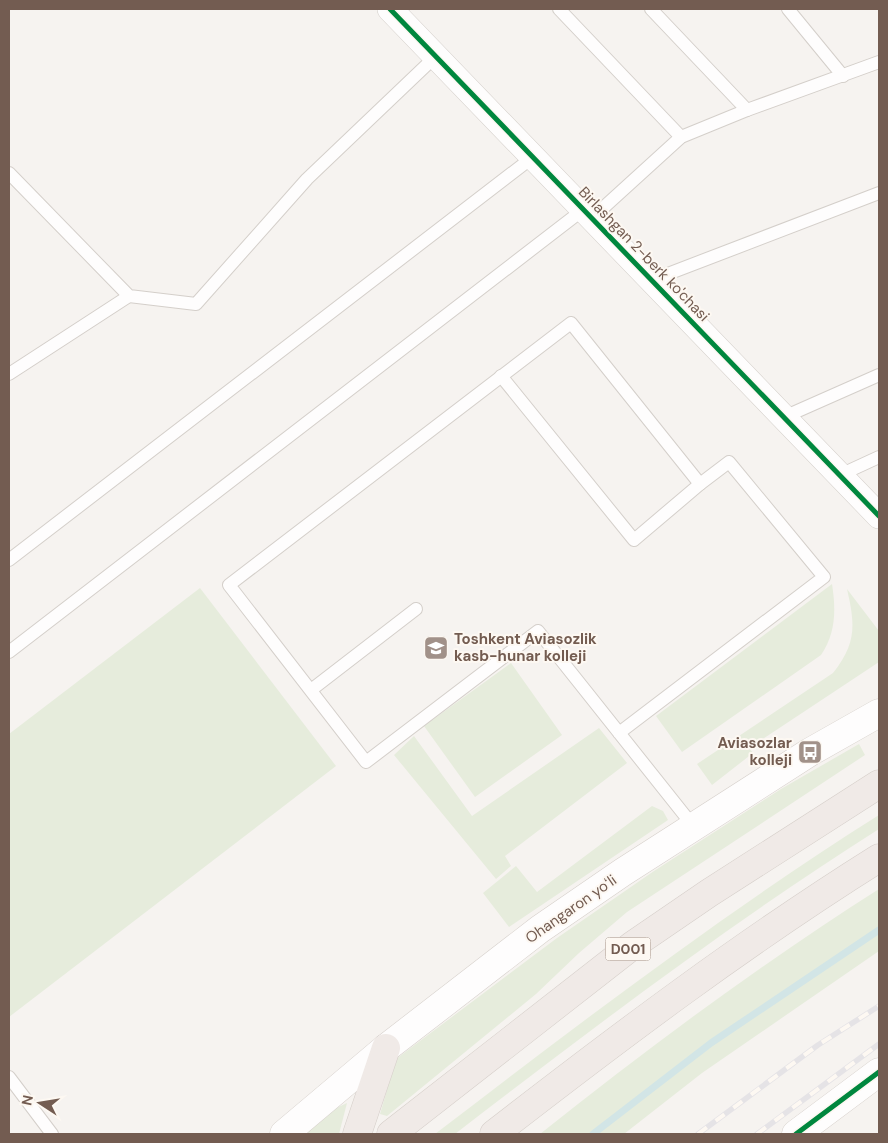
<svg xmlns="http://www.w3.org/2000/svg" width="888" height="1143" viewBox="0 0 888 1143" font-family="'DM Sans',sans-serif">
  <rect width="100%" height="100%" fill="#f6f3f0"/>
  <g fill="#e6ecdc">
    <path d="M 832,584 C 836,610 836,633 821,655 L 682,752 L 656,716 Z"/>
    <polygon points="200,588 336,766 9,1017 9,734"/>
    <path d="M 847,589 L 879,631 L 879,662 L 749,748 L 753,753 L 712,785 L 697,764 L 833,673 C 857,643 855,624 847,589 Z"/>
    <polygon points="511,663 562,735 475,797 424,726"/>
    <polygon points="599,728 627,763 505,856 511,866 496,879 394,755 414,736 472,816"/>
    <polygon points="859,744 865,755 627,912 579,953 536,994 387,1116 380,1114 396,1059 557,938 654,871 781,789"/>
    <polygon points="652,806 663,811 668,820 509,927 483,893 516,866 537,892"/>
    <path d="M 879,815 L 879,829 C 732,922 593,1028 455,1134 L 435,1134 C 580,1023 725,912 879,815 Z"/>
    <path d="M 879,889 L 879,951 L 702,1073 L 624,1134 L 540,1134 C 649,1047 761,964 879,889 Z"/>
    <polygon points="347,1103 339,1134 305,1134 332,1110"/>
  </g>
  <g fill="none" stroke-linecap="round" stroke-linejoin="round">
    <polyline stroke="#d2e5e6" stroke-width="7" points="593,1134 711,1043 879,930"/>
    <defs>
      <g id="lane">
        <polyline points="559,9 681,137"/>
        <polyline points="651,9 747,110"/>
        <polyline points="788,9 843,76"/>
        <polyline points="9,173 129,296 196,304 307,179 436,56"/>
        <polyline points="592,218 681,137 747,110 879,62"/>
        <polyline points="652,280 879,193"/>
        <polyline points="9,374 129,296"/>
        <polyline points="501,376 634,540 700,484"/>
        <polyline points="784,417 879,375"/>
        <polyline points="840,475 879,457"/>
        <polyline points="9,560 533,157"/>
        <polyline points="9,652 584,209"/>
        <polyline points="311,690 416,609"/>
        <polyline points="619,733 824,577 729,462 700,484 571,323 229,585 366,762 538,631 694,827"/>
        <polyline points="9,1077 52,1134"/>
      </g>
      <polyline id="street" points="390,9 879,516"/>
      <g id="secondary">
        <polyline points="284,1134 386,1048 540,929 623,872 810,752 879,713"/>
        <polyline points="796,1134 879,1072"/>
      </g>
      <g id="highway">
        <polyline points="357,1134 386,1048"/>
        <polyline points="391,1134 633,945 709,893 879,784"/>
        <path d="M 494,1134 C 619,1037 745,942 879,858"/>
      </g>
    </defs>
    <use href="#lane" stroke="#d4cfca" stroke-width="14"/>
    <use href="#street" stroke="#d4cfca" stroke-width="26"/>
    <use href="#secondary" stroke="#d6d0cb" stroke-width="29"/>
    <use href="#highway" stroke="#d5cec9" stroke-width="29"/>
    <use href="#lane" stroke="#fefdfd" stroke-width="12"/>
    <use href="#street" stroke="#fefdfd" stroke-width="25"/>
    <use href="#secondary" stroke="#fefdfd" stroke-width="28"/>
    <use href="#highway" stroke="#f0eae7" stroke-width="28"/>
    <defs>
      <g id="rail">
        <polyline points="698,1134 818,1045 879,1006"/>
        <polyline points="757,1134 879,1044"/>
      </g>
    </defs>
    <use href="#rail" stroke="#e5e3e6" stroke-width="5.5"/>
    <use href="#rail" stroke="#fdf8f2" stroke-width="4" stroke-dasharray="11" stroke-linecap="butt"/>
    <defs>
      <g id="cycleway">
        <polyline points="390,9 879,516"/>
        <polyline points="796,1134 879,1072"/>
      </g>
    </defs>
    <use href="#cycleway" stroke="#fdf8f2" stroke-width="8"/>
    <use href="#cycleway" stroke="#00873e" stroke-width="5"/>
  </g>
  <defs>
    <symbol id="university-square" viewBox="-11 -11 22 22"><rect x="-9" y="-9" width="18" height="18" rx="4" fill="#a19189" stroke="#fdf8f2"/><path d="M0-5L7-2L0 1L-7-2ZM-4 1L0 2.5L4 1V4Q0 6-4 4Z" fill="#fff"/></symbol>
    <symbol id="bus-square" viewBox="-11 -11 22 22"><rect x="-9" y="-9" width="18" height="18" rx="4" fill="#a19189" stroke="#fdf8f2"/><path d="M-5-6H5V4H4V6H2V4H-2V6H-4V4H-5ZM-3.5-4V0h7V-4ZM-3.5 1.2v1.5H-2V1.2ZM2 1.2v1.5H3.5V1.2Z" fill="#fff"/></symbol>
  </defs>
  <g fill-rule="evenodd">
    <use href="#university-square" x="422" y="634" width="28" height="28"/>
    <use href="#bus-square" x="796" y="738" width="28" height="28"/>
  </g>
  <g text-anchor="middle" dominant-baseline="central" stroke-width="4" stroke-linejoin="round" paint-order="stroke">
    <rect fill="#fdf8f2" stroke="#9c8b81" stroke-width="1" x="605.5" y="937.5" width="45" height="23" rx="4"/>
    <g font-size="14" font-weight="bold" fill="#735c51">
      <text x="628" y="949">D001</text>
    </g>
    <g font-size="15" fill="#735c51" stroke="#fdf8f2">
      <text transform="translate(644 254) rotate(46)">Birlashgan 2-berk ko'chasi</text>
      <text transform="translate(571 909) rotate(-35)">Ohangaron yoʻli</text>
    </g>
    <g font-size="15" font-weight="bold" fill="#735c51" stroke="#fdf8f2" text-anchor="start">
      <text x="454" y="639">Toshkent Aviasozlik<tspan x="454" dy="17">kasb-hunar kolleji</tspan></text>
      <text x="792" y="743" text-anchor="end">Aviasozlar<tspan x="792" dy="17">kolleji</tspan></text>
    </g>
  </g>
  <rect width="888" height="1143" fill="none" stroke="#735c51" stroke-width="20"/>
  <g transform="translate(40 1103) rotate(282)" stroke="#fdf8f2" stroke-width="4" paint-order="stroke">
  <path d="M0-4L9 19L0 12L-9 19Z" fill="#735c51"/>
  <text y="-8" font-size="14" font-weight="bold" text-anchor="middle" fill="#735c51">N</text>
  </g>
</svg>
